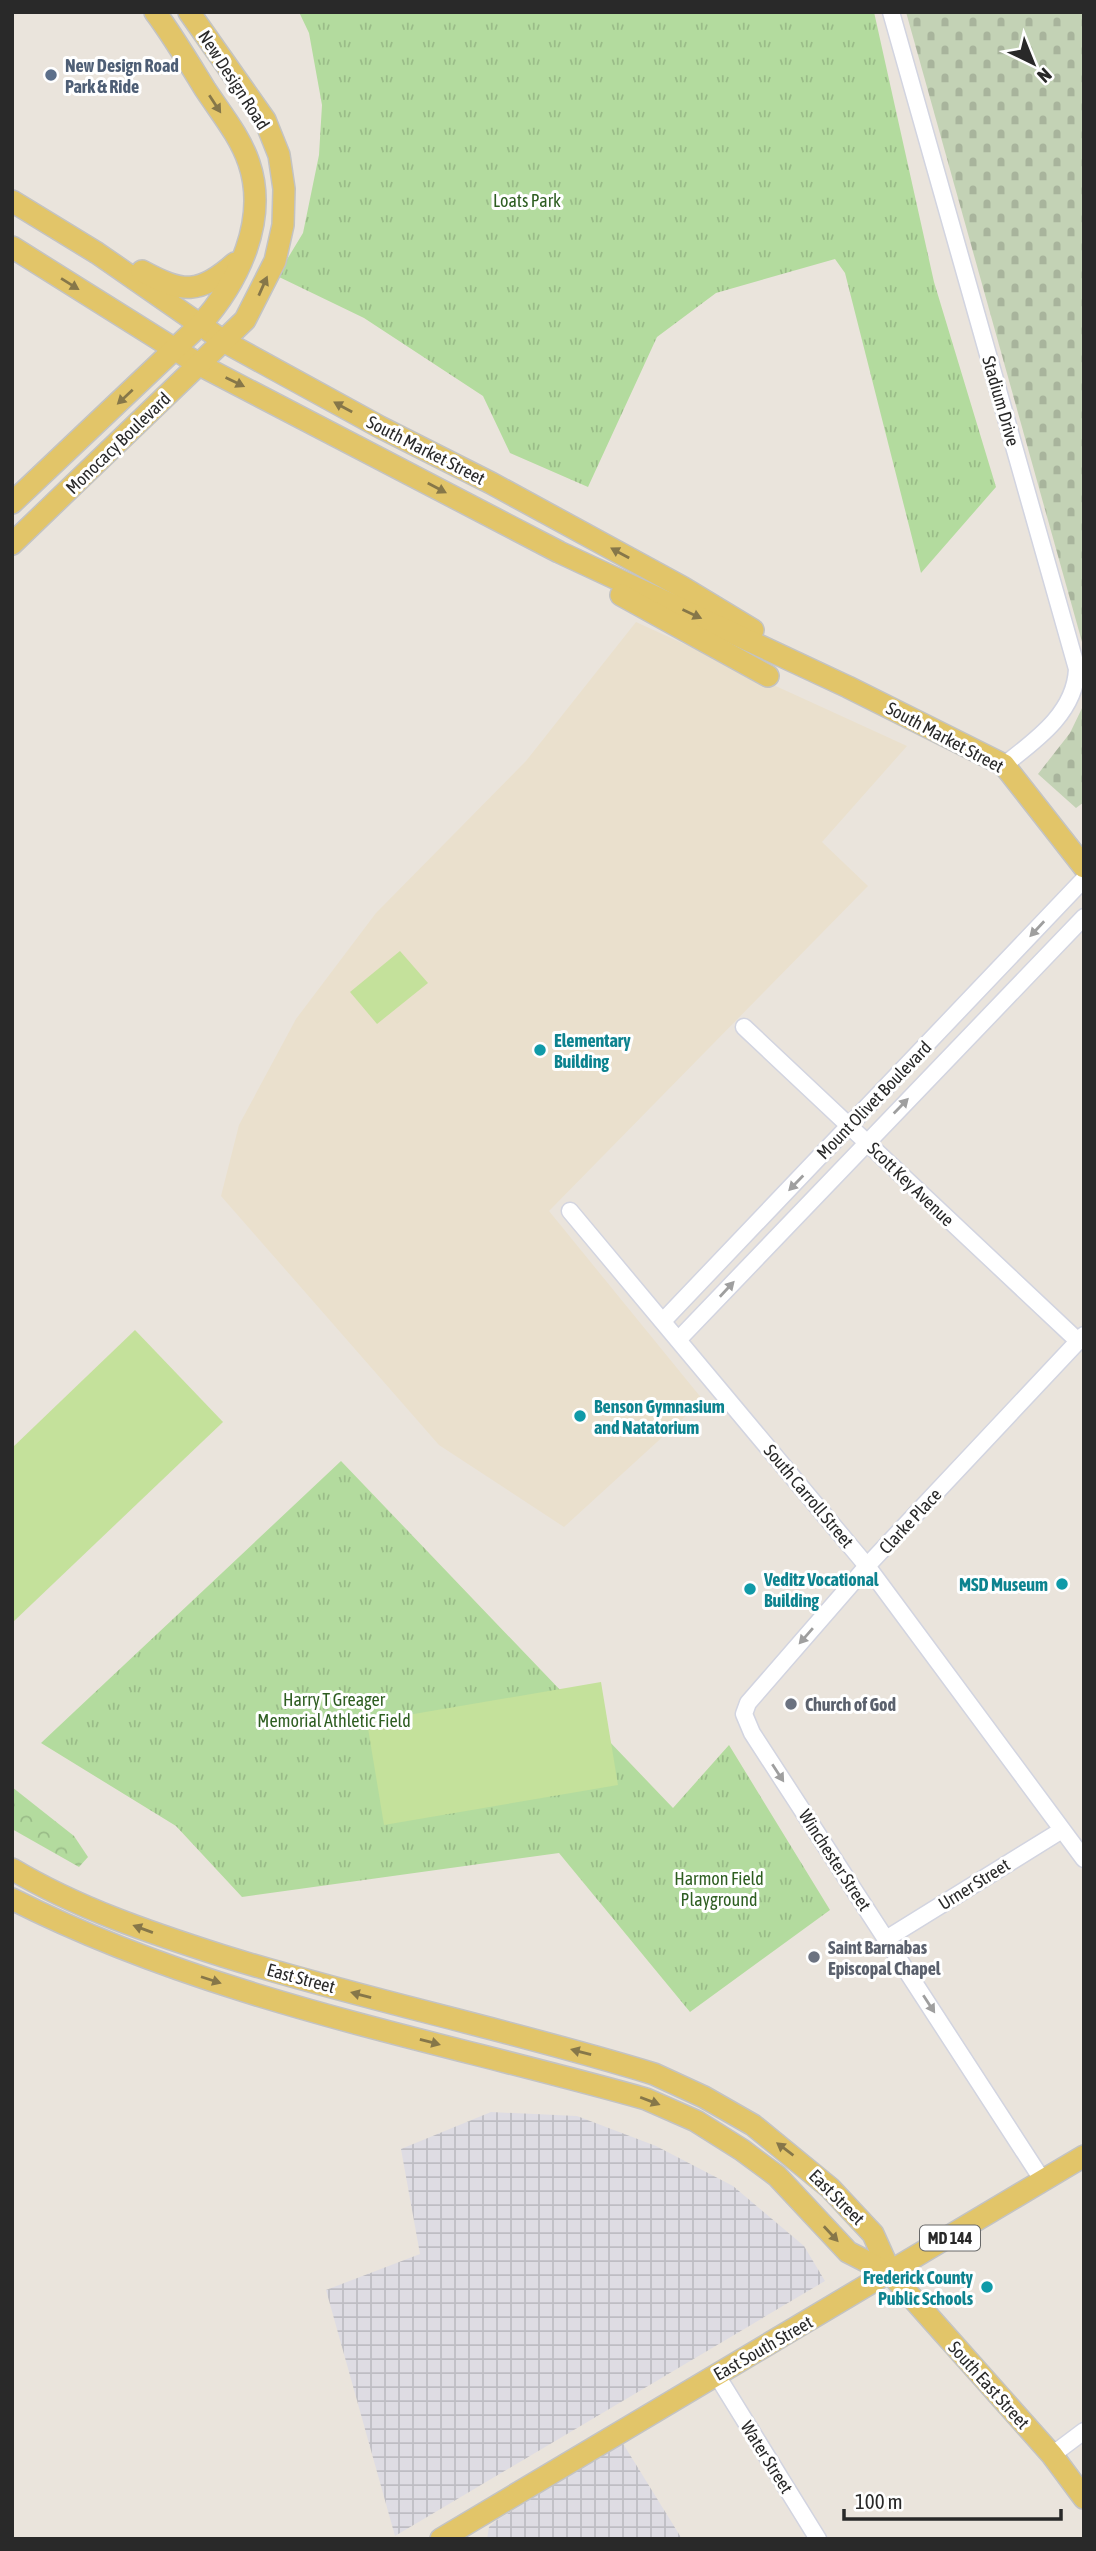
<svg xmlns="http://www.w3.org/2000/svg" width="1096" height="2551" viewBox="0 0 1096 2551" font-family="'Asap Condensed',sans-serif">
  <defs>
    <pattern id="industrial-grid" width="8" height="8" patternUnits="userSpaceOnUse" patternTransform="scale(1.75)"><rect width="8" height="8" fill="#dedce3"/><path d="M0 4h8M4 0v8" fill="none" stroke="#bebdc3"/></pattern>
    <pattern id="forest-crowns" width="20" height="18" patternUnits="userSpaceOnUse" patternTransform="scale(1.75)"><rect width="20" height="18" fill="#b3db9e"/><path d="M2 6a3 3 0 1 1 6 0M12 15a3 3 0 1 1 6 0" fill="none" stroke="#9abc88"/></pattern>
    <pattern id="cemetery-stones" width="16" height="16" patternUnits="userSpaceOnUse" patternTransform="scale(1.75)"><rect width="16" height="16" fill="#c3d2b5"/><path d="M2 7V4a2 2 0 0 1 4 0v3zM10 15v-3a2 2 0 0 1 4 0v3z" fill="#a8b49c"/></pattern>
    <pattern id="park-tufts" width="24" height="20" patternUnits="userSpaceOnUse" patternTransform="scale(1.75)"><rect width="24" height="20" fill="#b3db9e"/><path d="M3 7l-1-3M5 7V3M7 7l1-3M15 17l-1-3M17 17v-4M19 17l1-3" fill="none" stroke="#9abc88"/></pattern>
  </defs>
  <rect width="100%" height="100%" fill="#eae4dc"/>
  <g fill="url(#industrial-grid)">
    <polygon points="491,2112 577,2116 656,2146 733,2186 804,2246 825,2281 395,2536 326,2290 420,2254 401,2149"/>
    <polygon points="622,2442 682,2539 487,2539 489,2527 497,2520"/>
  </g>
  <polygon fill="#eae0cd" points="636,622 907,746 822,842 868,886 549,1211 703,1400 564,1527 439,1445 221,1196 239,1125 296,1019 376,913 526,761"/>
  <polygon fill="url(#forest-crowns)" points="12,1787 74,1836 88,1857 79,1867 12,1829"/>
  <g fill="url(#cemetery-stones)">
    <polygon points="906,12 1084,12 1084,649"/>
    <polygon points="1084,704 1084,802 1076,808 1038,774 1070,733"/>
  </g>
  <g fill="url(#park-tufts)">
    <polygon points="299,12 874,12 934,282 996,487 921,573 845,273 835,259 716,293 657,337 588,487 510,453 483,396 364,318 277,276 303,233 319,155 322,105 309,33"/>
    <polygon points="341,1461 673,1808 729,1745 830,1910 690,2012 559,1853 242,1897 176,1826 41,1743"/>
  </g>
  <g fill="#c4e19b">
    <polygon points="400,951 428,983 377,1024 350,992"/>
    <polygon points="135,1330 223,1422 12,1623 12,1448"/>
    <polygon points="601,1682 618,1785 384,1825 367,1722"/>
  </g>
  <g fill="none" stroke-linecap="round" stroke-linejoin="round">
    <defs>
      <g id="minor">
        <path d="M 891,12 L 1077,669 C 1075,713 1036,740 1004,765"/>
        <polyline points="744,1027 1078,1341"/>
        <polyline points="570,1211 867,1566 1084,1859"/>
        <polyline points="664,1320 1084,879"/>
        <polyline points="680,1338 1084,917"/>
        <polyline points="886,1939 1062,1830"/>
        <polyline points="1043,2181 752,1733 744,1714 748,1703 867,1566 1084,1335"/>
        <polyline points="716,2374 818,2539"/>
        <polyline points="1052,2455 1084,2431"/>
      </g>
      <g id="major">
        <polyline points="12,201 97,253 225,342 380,427 491,483 682,587 753,630"/>
        <polyline points="12,247 200,365 559,552 848,687 1004,765 1084,867"/>
        <path d="M 142,271 C 183,293 199,295 235,263"/>
        <path d="M 12,503 L 200,325 C 239,282 268,220 249,163 C 240,136 220,112 205,89 C 189,63 173,36 155,12"/>
        <polyline points="12,544 245,320 275,261 283,225 284,189 279,155 265,120 189,12"/>
        <polyline points="621,595 768,676"/>
        <path d="M 12,1869 C 77,1908 151,1933 223,1956 C 365,2000 511,2030 654,2074 L 704,2097 L 753,2125 L 830,2188 L 873,2234 L 891,2274 L 1052,2455 L 1084,2498"/>
        <path d="M 12,1899 C 211,2000 433,2039 646,2099 L 696,2121 L 742,2150 L 777,2176 L 848,2252 L 891,2274"/>
        <polyline points="441,2539 1084,2156"/>
      </g>
    </defs>
    <use href="#minor" stroke="#d2d4e0" stroke-width="19"/>
    <use href="#major" stroke="#c3c3c3" stroke-width="24"/>
    <use href="#minor" stroke="#fff" stroke-width="16"/>
    <use href="#major" stroke="#e2c569" stroke-width="21"/>
  </g>
  <defs><path id="oneway-solid" d="M-6-.8H1V-3.2L6.5 0L1 3.2V.8H-6Z" transform="scale(1.75)"/></defs>
  <g fill="#867749">
    <use href="#oneway-solid" transform="translate(215 104) rotate(57)"/>
    <use href="#oneway-solid" transform="translate(70 284) rotate(32)"/>
    <use href="#oneway-solid" transform="translate(263 286) rotate(-66)"/>
    <use href="#oneway-solid" transform="translate(235 382) rotate(26)"/>
    <use href="#oneway-solid" transform="translate(125 397) rotate(137)"/>
    <use href="#oneway-solid" transform="translate(343 407) rotate(-151)"/>
    <use href="#oneway-solid" transform="translate(437 488) rotate(28)"/>
    <use href="#oneway-solid" transform="translate(620 553) rotate(-151)"/>
    <use href="#oneway-solid" transform="translate(692 614) rotate(25)"/>
    <use href="#oneway-solid" transform="translate(143 1929) rotate(-160)"/>
    <use href="#oneway-solid" transform="translate(211 1980) rotate(18)"/>
    <use href="#oneway-solid" transform="translate(361 1995) rotate(-165)"/>
    <use href="#oneway-solid" transform="translate(430 2042) rotate(15)"/>
    <use href="#oneway-solid" transform="translate(581 2052) rotate(-165)"/>
    <use href="#oneway-solid" transform="translate(650 2101) rotate(21)"/>
    <use href="#oneway-solid" transform="translate(785 2149) rotate(-143)"/>
    <use href="#oneway-solid" transform="translate(831 2234) rotate(47)"/>
  </g>
  <g fill="#9f9f9f">
    <use href="#oneway-solid" transform="translate(1037 929) rotate(133)"/>
    <use href="#oneway-solid" transform="translate(901 1106) rotate(-46)"/>
    <use href="#oneway-solid" transform="translate(796 1183) rotate(134)"/>
    <use href="#oneway-solid" transform="translate(727 1289) rotate(-47)"/>
    <use href="#oneway-solid" transform="translate(806 1636) rotate(131)"/>
    <use href="#oneway-solid" transform="translate(778 1773) rotate(57)"/>
    <use href="#oneway-solid" transform="translate(929 2004) rotate(57)"/>
  </g>
  <circle fill="#5c6f8a" stroke="#fff" stroke-width="2.5" cx="51" cy="75" r="7"/>
  <g fill="#0f9aa8" stroke="#fff" stroke-width="2.5">
    <circle cx="540" cy="1050" r="7"/>
    <circle cx="580" cy="1416" r="7"/>
    <circle cx="1062" cy="1584" r="7"/>
    <circle cx="750" cy="1589" r="7"/>
    <circle cx="987" cy="2287" r="7"/>
  </g>
  <g fill="#6b7280" stroke="#fff" stroke-width="2.5">
    <circle cx="791" cy="1704" r="7"/>
    <circle cx="814" cy="1957" r="7"/>
  </g>
  <g text-anchor="middle" dominant-baseline="central" stroke-width="6" stroke-linejoin="round" paint-order="stroke">
    <rect fill="#fff" stroke="#696969" stroke-width="2" x="920" y="2225.5" width="60" height="25" rx="5"/>
    <g font-size="16" font-weight="bold" fill="#292929">
      <text x="950" y="2238">MD 144</text>
    </g>
    <g font-size="18" font-weight="bold" fill="#4e5e75" stroke="#fff" text-anchor="start">
      <text x="65" y="65">New Design Road<tspan x="65" dy="21">Park &amp; Ride</tspan></text>
    </g>
    <g font-size="18" fill="#292929" stroke="#fff">
      <text transform="translate(234 80) rotate(57)">New Design Road</text>
      <text transform="translate(1001 401) rotate(74)">Stadium Drive</text>
      <text transform="translate(118 443) rotate(-44)">Monocacy Boulevard</text>
      <text transform="translate(426 450) rotate(27)">South Market Street</text>
      <text transform="translate(945 737) rotate(28)">South Market Street</text>
      <text transform="translate(874 1100) rotate(-46)">Mount Olivet Boulevard</text>
      <text transform="translate(911 1184) rotate(44)">Scott Key Avenue</text>
      <text transform="translate(809 1496) rotate(50)">South Carroll Street</text>
      <text transform="translate(910 1521) rotate(-47)">Clarke Place</text>
      <text transform="translate(835 1860) rotate(57)">Winchester Street</text>
      <text transform="translate(974 1884) rotate(-32)">Urner Street</text>
      <text transform="translate(301 1978) rotate(15)">East Street</text>
      <text transform="translate(837 2197) rotate(45)">East Street</text>
      <text transform="translate(763 2348) rotate(-30)">East South Street</text>
      <text transform="translate(989 2385) rotate(48)">South East Street</text>
      <text transform="translate(767 2457) rotate(58)">Water Street</text>
    </g>
    <g font-size="18" fill="#2e5e21" stroke="#fff">
      <text x="527" y="200">Loats Park</text>
      <text x="334" y="1699">Harry T Greager<tspan x="334" dy="21">Memorial Athletic Field</tspan></text>
      <text x="719" y="1878">Harmon Field<tspan x="719" dy="21">Playground</tspan></text>
    </g>
    <g font-size="18" font-weight="bold" fill="#0d838f" stroke="#fff" text-anchor="start">
      <text x="554" y="1040">Elementary<tspan x="554" dy="21">Building</tspan></text>
      <text x="594" y="1406">Benson Gymnasium<tspan x="594" dy="21">and Natatorium</tspan></text>
      <text x="764" y="1579">Veditz Vocational<tspan x="764" dy="21">Building</tspan></text>
      <text x="1048" y="1584" text-anchor="end">MSD Museum</text>
      <text x="973" y="2277" text-anchor="end">Frederick County<tspan x="973" dy="21">Public Schools</tspan></text>
    </g>
    <g font-size="18" font-weight="bold" fill="#5b616d" stroke="#fff" text-anchor="start">
      <text x="805" y="1704">Church of God</text>
      <text x="828" y="1947">Saint Barnabas<tspan x="828" dy="21">Episcopal Chapel</tspan></text>
    </g>
  </g>
  <rect width="1096" height="2551" fill="none" stroke="#292929" stroke-width="28"/>
  <g transform="translate(1033 63) rotate(137)" stroke="#ffffff" stroke-width="5" paint-order="stroke">
  <path d="M0-5L12 26L0 18L-12 26Z" fill="#292929"/>
  <text y="-10" font-size="19" font-weight="bold" text-anchor="middle" fill="#292929">N</text>
  </g>
  <path d="M844 2509v10h217v-10" fill="none" stroke="#292929" stroke-width="3.5"/>
  <text x="855" y="2509" font-size="21" fill="#292929" stroke="#ffffff" stroke-width="5" paint-order="stroke">100 m</text>
</svg>
